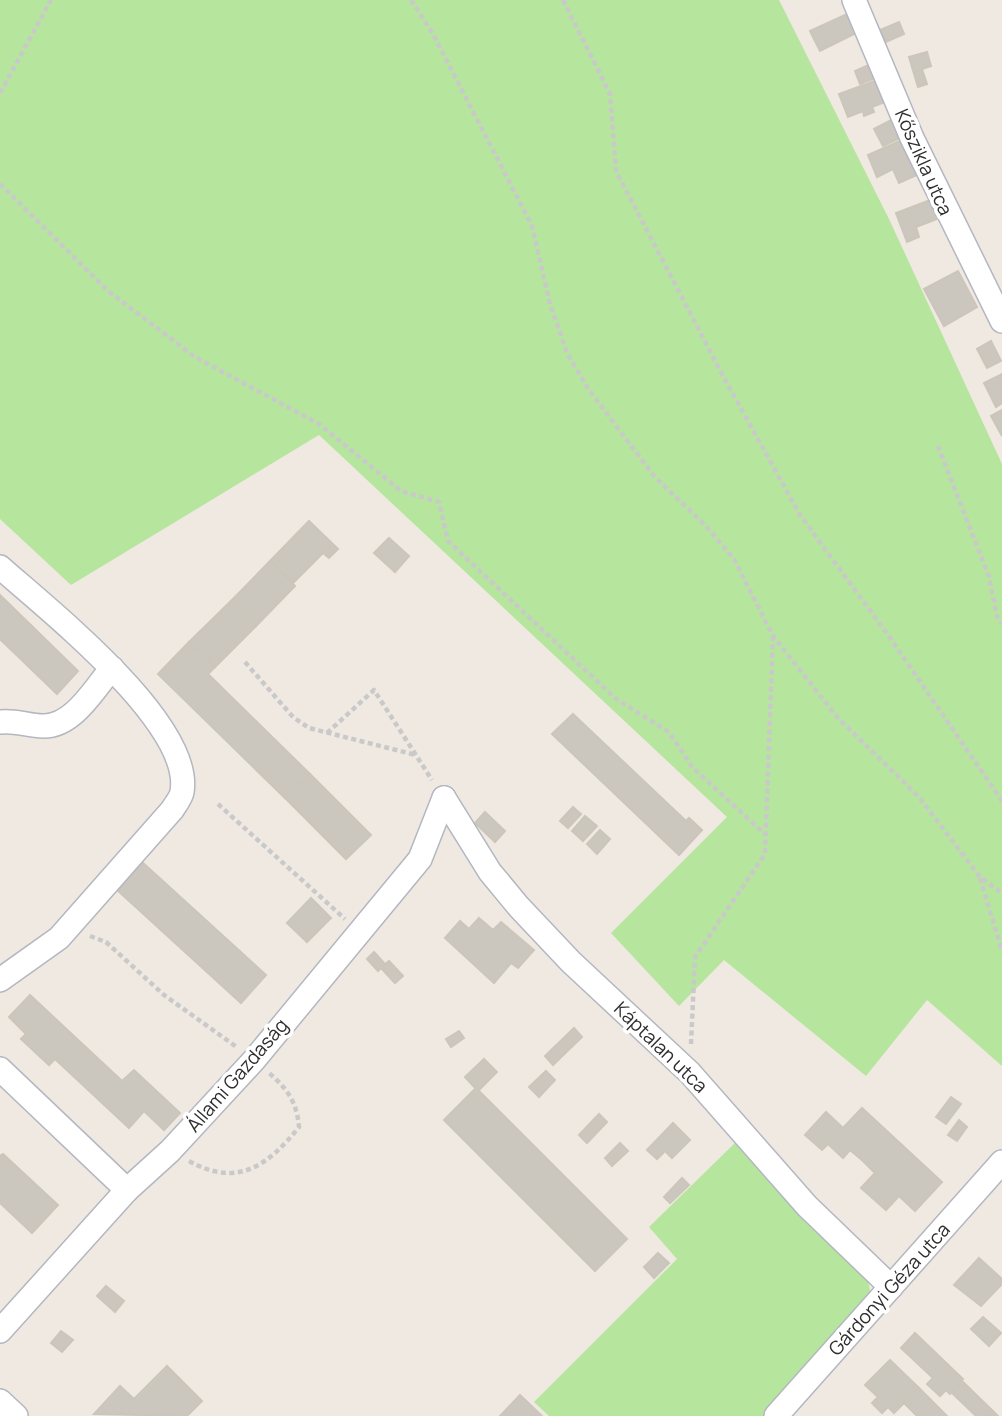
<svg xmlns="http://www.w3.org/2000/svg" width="1002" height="1416" viewBox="0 0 1002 1416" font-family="Manrope,sans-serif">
  <rect width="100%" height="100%" fill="#efe9e1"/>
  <g fill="#b6e59e">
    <polygon points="0,0 779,0 889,219 1002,464 1002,1066 927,1000 866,1076 724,960 679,1006 611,933 727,817 319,435 71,585 0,519"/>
    <polygon points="738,1140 868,1280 871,1296 765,1416 549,1416 534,1402 677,1259 649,1227"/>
  </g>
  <g fill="#cbc7bf" stroke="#cbc5ba" stroke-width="2">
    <polygon points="847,14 856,33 820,51 810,31"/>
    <polygon points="899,22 904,34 886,42 880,30"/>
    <polygon points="927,52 931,66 922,69 927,84 918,87 909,57"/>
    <polygon points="873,63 878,77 860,84 855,71"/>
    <polygon points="877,80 885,102 872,107 874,112 864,116 863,111 848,117 839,94"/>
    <polygon points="893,119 902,137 883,146 874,129"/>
    <polygon points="904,139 919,174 899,183 893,169 877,177 868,155"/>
    <polygon points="930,200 937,219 916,227 919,237 907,242 896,213"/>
    <polygon points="958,271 977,307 944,326 924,289"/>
    <polygon points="991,341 1001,361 987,368 977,349"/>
    <polygon points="1002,374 1002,403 996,407 984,383"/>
    <polygon points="1002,410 1002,436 991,416"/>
    <polygon points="309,521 338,549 329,558 323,553 293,583 270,561"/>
    <polygon points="389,538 409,556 395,572 374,553"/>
    <polygon points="270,561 295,586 256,626 231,601"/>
    <polygon points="0,595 78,671 57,694 0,639"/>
    <polygon points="231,601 256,626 215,667 189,642"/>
    <polygon points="189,642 215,667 208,674 310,774 285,798 158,674"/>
    <polygon points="573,714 686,821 689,818 702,830 679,855 552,734"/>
    <polygon points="310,774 371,835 346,859 285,798"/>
    <polygon points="573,807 581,814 568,828 560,821"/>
    <polygon points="485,812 505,831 495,842 475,823"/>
    <polygon points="585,816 597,826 583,841 572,831"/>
    <polygon points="600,830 610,839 597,854 587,844"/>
    <polygon points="142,862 266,975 241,1003 117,890"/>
    <polygon points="311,898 331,918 307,942 287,923"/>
    <polygon points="479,918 493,930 501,922 534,950 518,968 511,963 494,983 445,938 460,921 469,929"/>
    <polygon points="374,952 385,964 378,971 367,959"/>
    <polygon points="389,961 403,976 395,983 381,968"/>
    <polygon points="30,995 122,1081 134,1070 180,1113 164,1130 144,1111 129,1128 55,1059 49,1065 21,1039 26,1034 9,1017"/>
    <polygon points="574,1028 582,1037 553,1065 545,1056"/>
    <polygon points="459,1031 464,1038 451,1047 446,1039"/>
    <polygon points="484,1059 497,1072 478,1091 465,1077"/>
    <polygon points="546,1071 555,1080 539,1097 529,1087"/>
    <polygon points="476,1088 627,1239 595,1271 444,1120"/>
    <polygon points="951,1097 961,1104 946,1124 936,1117"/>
    <polygon points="862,1108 942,1182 915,1211 899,1196 886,1210 861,1188 875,1173 863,1161 850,1150 843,1158 828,1144 822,1150 805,1135 826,1112 843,1128"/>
    <polygon points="599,1114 607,1122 587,1143 579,1135"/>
    <polygon points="959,1120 967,1127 957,1141 948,1135"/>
    <polygon points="673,1123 690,1140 672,1158 665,1151 657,1159 647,1150"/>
    <polygon points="620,1143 628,1151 612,1166 605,1158"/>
    <polygon points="3,1154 58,1205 32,1233 0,1203 0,1156"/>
    <polygon points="682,1178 689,1185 670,1203 664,1197"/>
    <polygon points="658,1253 669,1263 654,1278 644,1267"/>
    <polygon points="979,1258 1002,1279 1002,1284 981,1306 954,1285"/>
    <polygon points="106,1286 124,1301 115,1312 97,1296"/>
    <polygon points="983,1317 1001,1333 989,1346 971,1329"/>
    <polygon points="61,1331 73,1340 62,1352 51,1343"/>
    <polygon points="915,1333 963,1379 950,1394 946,1390 940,1396 927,1384 933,1378 901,1348"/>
    <polygon points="890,1360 919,1388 894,1413 888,1407 882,1413 872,1403 878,1397 865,1385"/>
    <polygon points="167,1366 202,1401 187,1416 94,1414 120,1386 134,1399"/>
    <polygon points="962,1381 998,1416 976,1416 951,1392"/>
    <polygon points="919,1388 947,1416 917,1416 904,1403"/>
    <polygon points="520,1395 542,1416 500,1416"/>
  </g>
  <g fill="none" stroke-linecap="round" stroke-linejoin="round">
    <defs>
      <g id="minor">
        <polyline points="854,0 912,138 1002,321"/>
        <path d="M 0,567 C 47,609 194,724 182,792 C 181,798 175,805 172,810 L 59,938 L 0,980"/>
        <path d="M 0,722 C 16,720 28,726 43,726 C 73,727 94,689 112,668"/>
        <polyline points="444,798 490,872 519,907 571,962 690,1073 807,1206 891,1287"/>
        <polyline points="0,1069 127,1190"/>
        <polyline points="0,1331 127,1190 170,1151 254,1060 420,859 444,798"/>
        <polyline points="0,1401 16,1416"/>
        <polyline points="776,1416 1002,1162"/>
      </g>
    </defs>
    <use href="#minor" stroke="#b4b7c1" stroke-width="26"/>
    <g stroke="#c9c9c9" stroke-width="4.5" stroke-dasharray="5 3.5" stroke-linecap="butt">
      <polyline points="411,0 433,34 532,226 550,304 567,353 589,390 654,476 705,525 734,559 773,636 837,717 919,797 980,877 1002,893"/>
      <polyline points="563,0 610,94 616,171 723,376 800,515 888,635 1002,801"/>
      <polyline points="0,93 51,0"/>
      <polyline points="0,184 108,291 195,357 319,424 401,491 439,502 448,541 616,699 669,732 693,768 766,835"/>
      <polyline points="938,446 989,577 997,616 1002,624"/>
      <polyline points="245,662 293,717 309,728 416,755"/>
      <polyline points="327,733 374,690 432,780"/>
      <polyline points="218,804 345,919"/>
      <polyline points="980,878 1002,951"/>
      <polyline points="90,936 106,942 164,995 238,1048"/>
      <polyline points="691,1044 695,957 765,854 773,637"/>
      <path d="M 189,1161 C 237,1188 268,1166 299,1127 C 297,1103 288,1089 269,1073"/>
    </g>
    <use href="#minor" stroke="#fff" stroke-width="23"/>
  </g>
  <g text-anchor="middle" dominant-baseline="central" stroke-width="7" stroke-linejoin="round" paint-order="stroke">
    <g font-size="19" fill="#2e2e2e" stroke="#fff">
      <text transform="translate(924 162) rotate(66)">Kőszikla utca</text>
      <text transform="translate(661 1047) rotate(44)">Káptalan utca</text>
      <text transform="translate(237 1075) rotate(-49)">Állami Gazdaság</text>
      <text transform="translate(889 1289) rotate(-48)">Gárdonyi Géza utca</text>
    </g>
  </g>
</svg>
